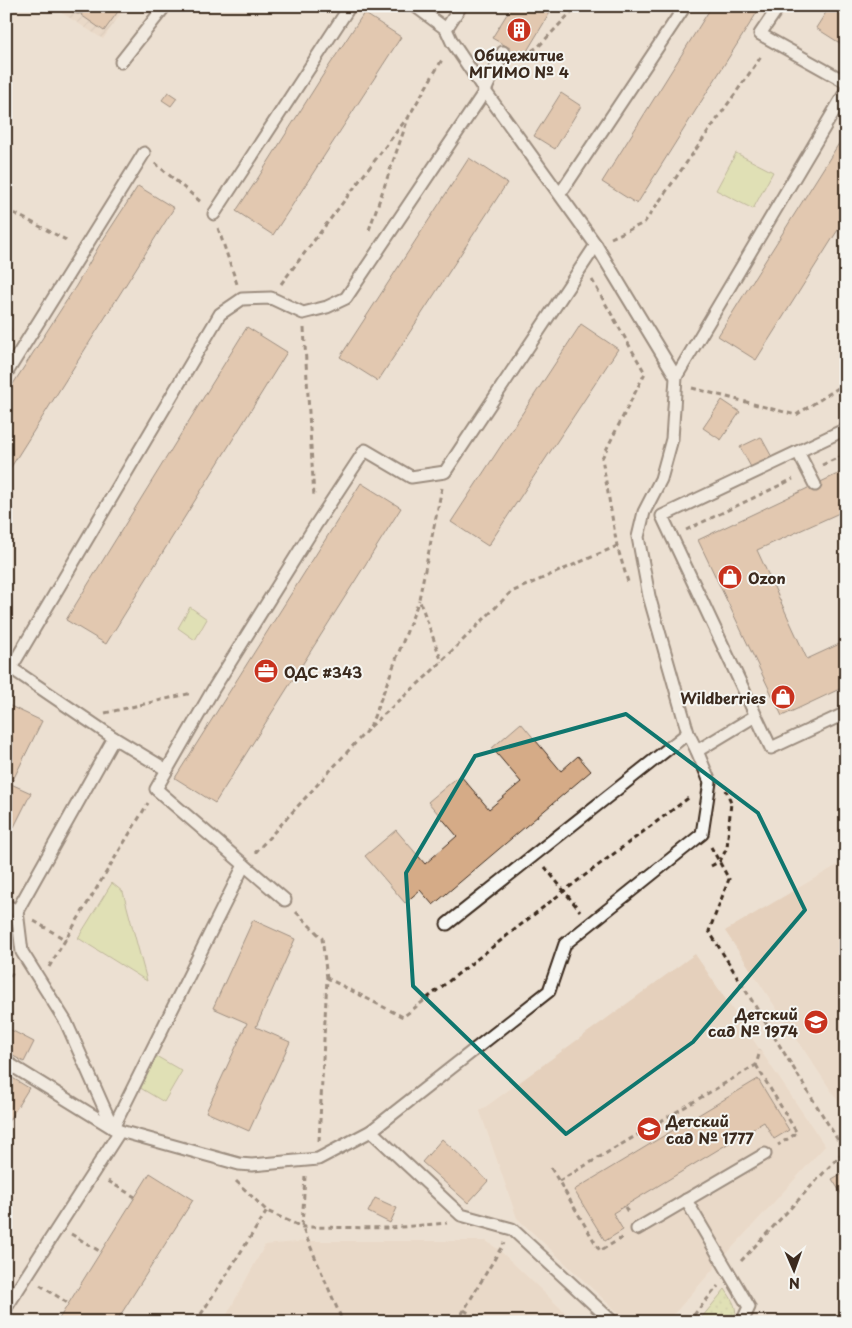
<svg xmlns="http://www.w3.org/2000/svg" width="852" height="1328" viewBox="0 0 852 1328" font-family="'Playpen Sans',sans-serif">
  <defs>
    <pattern id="industrial-furrows" width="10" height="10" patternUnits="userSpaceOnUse" patternTransform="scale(1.25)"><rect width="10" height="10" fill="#e5d0bc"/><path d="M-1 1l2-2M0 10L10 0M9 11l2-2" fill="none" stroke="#c5b3a1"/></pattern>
    <pattern id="grass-dots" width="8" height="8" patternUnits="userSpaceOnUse" patternTransform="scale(1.25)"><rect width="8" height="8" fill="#d0df93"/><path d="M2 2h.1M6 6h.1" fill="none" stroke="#b4c07e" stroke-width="1.8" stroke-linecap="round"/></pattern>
  </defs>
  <rect width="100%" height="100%" fill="#ece0d2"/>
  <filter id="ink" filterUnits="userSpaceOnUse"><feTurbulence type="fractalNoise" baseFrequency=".02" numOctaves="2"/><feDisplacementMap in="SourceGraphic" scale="10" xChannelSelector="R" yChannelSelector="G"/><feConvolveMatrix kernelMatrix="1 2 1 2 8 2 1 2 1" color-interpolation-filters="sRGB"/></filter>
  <g filter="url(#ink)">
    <g fill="#e5d0bc">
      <polygon points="846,860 846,1113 725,931"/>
      <polygon points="695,954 825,1146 721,1260 667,1322 628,1322 517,1218 480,1111"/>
      <polygon points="308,1241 486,1241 499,1250 575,1322 223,1322 265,1245"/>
    </g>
    <polygon fill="url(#industrial-furrows)" points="51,6 126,6 103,39"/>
    <path fill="url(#grass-dots)" stroke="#868458" d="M 725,1289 C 732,1300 739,1308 734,1322 L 698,1322 Z"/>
    <g fill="#d0df93" stroke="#868458">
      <polygon points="736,153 773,172 753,209 716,190"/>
      <polygon points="190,607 207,619 195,640 178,628"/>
      <polygon points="112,883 123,892 147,981 78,938"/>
      <polygon points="156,1056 182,1071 164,1102 137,1086"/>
    </g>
    <g fill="#d5ab87" stroke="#3b2a1e">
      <polygon points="87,6 122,6 104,31 81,15"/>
      <polygon points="512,6 554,6 524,56 492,38"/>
      <polygon points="712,6 761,6 637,204 602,182"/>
      <polygon points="830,6 846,6 846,47 816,28"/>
      <polygon points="364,13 401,37 273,235 236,211 258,178 323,75"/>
      <polygon points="168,92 177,98 171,106 162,100"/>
      <polygon points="561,93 581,106 555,149 534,136"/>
      <polygon points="843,137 846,138 846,217 756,360 718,336"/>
      <polygon points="469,158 507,183 378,381 340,357"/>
      <polygon points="138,186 174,208 6,475 6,395 76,286 99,246"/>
      <polygon points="581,324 618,349 488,546 451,522"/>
      <polygon points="247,327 287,352 106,644 66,620"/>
      <polygon points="722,400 740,412 721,440 703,428"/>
      <polygon points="761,437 773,459 752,469 740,447"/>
      <polygon points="846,470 846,510 757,550 807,659 846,641 846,686 782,716 698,540"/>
      <polygon points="361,483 401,508 215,803 175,778"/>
      <polygon points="6,704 42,721 11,784 31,793 6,843"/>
      <polygon points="521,723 561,771 578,756 591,771 433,905 420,890 405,903 365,856 396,830 425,864 457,836 428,802 460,775 489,809 521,782 492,748"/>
      <polygon points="253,920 295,939 256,1027 290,1042 249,1131 206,1112 247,1023 213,1008"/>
      <polygon points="11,1030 34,1042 24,1062 6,1052 6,1038"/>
      <polygon points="6,1074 29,1088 6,1125"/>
      <polygon points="758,1079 789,1130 774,1139 764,1122 613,1213 623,1230 605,1241 574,1190"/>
      <polygon points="442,1139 488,1181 468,1203 422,1162"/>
      <polygon points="846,1171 846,1201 832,1179"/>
      <polygon points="150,1173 193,1200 116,1322 57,1322"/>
      <polygon points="375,1198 397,1208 390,1223 368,1212"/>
    </g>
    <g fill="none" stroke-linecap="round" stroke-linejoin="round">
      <defs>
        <g id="service">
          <polyline points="779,6 760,34 846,82"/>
          <polyline points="78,7 78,6"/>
          <polyline points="446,29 461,6"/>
          <polyline points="121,62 165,6"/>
          <polyline points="559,192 564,188 685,6"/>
          <polyline points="214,214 350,6"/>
          <polyline points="6,374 144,153"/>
          <polyline points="676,377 846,91"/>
          <polyline points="846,429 662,516 771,748 846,713"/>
          <polyline points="798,452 815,485"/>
          <polyline points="697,751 755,716"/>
          <polyline points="167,770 114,738 11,668 220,314 242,299 271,298 303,313 327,307 346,298 485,91 452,42 446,29 415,6"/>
          <polyline points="285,900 156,789 214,688 315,526 365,450 411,477 445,472 596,245"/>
          <polyline points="6,905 17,911 114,738"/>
          <polyline points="17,911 22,952 66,1022 113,1128"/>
          <polyline points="447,924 688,733"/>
          <polyline points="6,1062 113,1128 120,1131 239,1164 252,1165 318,1159 371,1131 461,1215 512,1229 613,1322"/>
          <polyline points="113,1128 244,865"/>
          <polyline points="371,1131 549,991 565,944 702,834 710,782 697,751 688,733 649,596 638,537 644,512 661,479 672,439 676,377 596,245 485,91 503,52"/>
          <polyline points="686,1200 749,1307 742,1322"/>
          <polyline points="637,1229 765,1154"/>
          <polyline points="6,1308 120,1131"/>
        </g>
      </defs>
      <use href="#service" stroke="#3b2a1e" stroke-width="15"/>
      <g stroke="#3b2a1e" stroke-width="3" stroke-dasharray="5 4" stroke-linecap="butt">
        <polyline points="517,61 539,46 577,6"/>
        <polyline points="155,163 202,203"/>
        <polyline points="6,209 70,242"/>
        <polyline points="218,228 237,284"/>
        <polyline points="369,230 409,116 443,58"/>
        <polyline points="611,238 644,223 763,54"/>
        <polyline points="592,280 645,373 602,458 617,546 628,582"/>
        <polyline points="281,284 407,118"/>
        <polyline points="6,309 11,335"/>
        <polyline points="304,328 314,497"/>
        <polyline points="692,388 796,415 846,383"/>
        <polyline points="822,465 846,454"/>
        <polyline points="442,488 419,599 442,662"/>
        <polyline points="686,530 793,479"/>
        <polyline points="105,713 192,693"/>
        <polyline points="370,727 419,600"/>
        <polyline points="711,847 729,879 709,931 844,1150"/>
        <polyline points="255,853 370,727 428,675 511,592 617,546"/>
        <polyline points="711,866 720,861 727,848 731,802 726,790"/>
        <polyline points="545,867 580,911"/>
        <polyline points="296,912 322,938 327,978"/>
        <polyline points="34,921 66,940"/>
        <polyline points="49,967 148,803"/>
        <polyline points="6,985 14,970"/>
        <polyline points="756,1065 797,1133 778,1145"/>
        <polyline points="319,1141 327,978 403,1017 564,891 691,796"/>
        <polyline points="551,1168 600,1251 625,1236"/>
        <polyline points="305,1176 302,1227 343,1322"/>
        <polyline points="108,1181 135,1197"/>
        <polyline points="236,1181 267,1211 302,1227 390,1228 447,1223"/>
        <polyline points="559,1181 756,1065 760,1051"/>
        <polyline points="625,1207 629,1214"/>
        <polyline points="71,1234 101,1252"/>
        <polyline points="741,1261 846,1149"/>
        <polyline points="40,1285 69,1304"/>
        <polyline points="464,1310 482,1322"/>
        <polyline points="196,1322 267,1211"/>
        <polyline points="457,1322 504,1243"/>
        <polyline points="688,1322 718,1286"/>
      </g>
      <use href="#service" stroke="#f6f6f2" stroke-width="11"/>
    </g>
  </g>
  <path d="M0 0H852V1328H0ZM 626,714 L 758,813 L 805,910 L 693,1042 L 566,1134 L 413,986 L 406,873 L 475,756 Z" fill="#ece0d2" fill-opacity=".55" fill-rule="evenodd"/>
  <path fill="none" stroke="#0f766e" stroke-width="4" stroke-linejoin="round" d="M 626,714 L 758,813 L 805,910 L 693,1042 L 566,1134 L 413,986 L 406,873 L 475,756 Z"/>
  <defs>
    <symbol id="building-disc" viewBox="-11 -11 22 22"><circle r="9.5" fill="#c8321e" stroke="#f6f6f2"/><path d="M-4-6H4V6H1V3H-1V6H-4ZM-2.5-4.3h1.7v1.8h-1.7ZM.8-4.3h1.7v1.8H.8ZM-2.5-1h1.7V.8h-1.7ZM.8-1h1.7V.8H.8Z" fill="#fff"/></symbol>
    <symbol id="shop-disc" viewBox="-11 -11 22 22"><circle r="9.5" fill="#c8321e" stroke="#f6f6f2"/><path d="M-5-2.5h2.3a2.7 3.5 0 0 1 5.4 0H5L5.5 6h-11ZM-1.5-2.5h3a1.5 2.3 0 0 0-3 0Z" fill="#fff"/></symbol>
    <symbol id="office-disc" viewBox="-11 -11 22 22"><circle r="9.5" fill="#c8321e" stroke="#f6f6f2"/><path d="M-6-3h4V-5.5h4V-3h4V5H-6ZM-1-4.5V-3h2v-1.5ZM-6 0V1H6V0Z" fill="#fff"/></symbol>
    <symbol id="school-disc" viewBox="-11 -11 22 22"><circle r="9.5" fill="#c8321e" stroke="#f6f6f2"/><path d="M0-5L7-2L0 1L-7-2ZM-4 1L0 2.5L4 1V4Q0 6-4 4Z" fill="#fff"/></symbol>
  </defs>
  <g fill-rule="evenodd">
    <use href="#building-disc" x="505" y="16" width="28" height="28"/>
    <use href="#shop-disc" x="716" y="563" width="28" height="28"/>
    <use href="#office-disc" x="252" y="657" width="28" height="28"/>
    <use href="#shop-disc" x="769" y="683" width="28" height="28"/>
    <use href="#school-disc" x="802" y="1008" width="28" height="28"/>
    <use href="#school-disc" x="635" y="1115" width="28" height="28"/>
  </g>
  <g text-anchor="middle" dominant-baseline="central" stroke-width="4" stroke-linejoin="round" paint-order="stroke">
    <g font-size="15" font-weight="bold" fill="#3b2a1e" stroke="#f6f6f2" text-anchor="start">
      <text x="519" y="54" text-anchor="middle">Общежитие<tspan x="519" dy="17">МГИМО № 4</tspan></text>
      <text x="748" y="577">Ozon</text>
      <text x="284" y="671">ОДС #343</text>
      <text x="766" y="697" text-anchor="end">Wildberries</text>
      <text x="798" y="1013" text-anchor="end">Детский<tspan x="798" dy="17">сад № 1974</tspan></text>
      <text x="666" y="1120">Детский<tspan x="666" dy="17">сад № 1777</tspan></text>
    </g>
  </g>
  <rect width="852" height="1328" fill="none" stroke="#f6f6f2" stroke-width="25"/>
  <rect x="12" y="12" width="827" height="1303" fill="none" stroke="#3b2a1e" stroke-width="2" filter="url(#ink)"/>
  <g transform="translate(794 1270) rotate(178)" stroke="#f6f6f2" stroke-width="4" paint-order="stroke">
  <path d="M0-4L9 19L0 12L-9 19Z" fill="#3b2a1e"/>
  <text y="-8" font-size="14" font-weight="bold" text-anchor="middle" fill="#3b2a1e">N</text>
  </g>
</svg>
